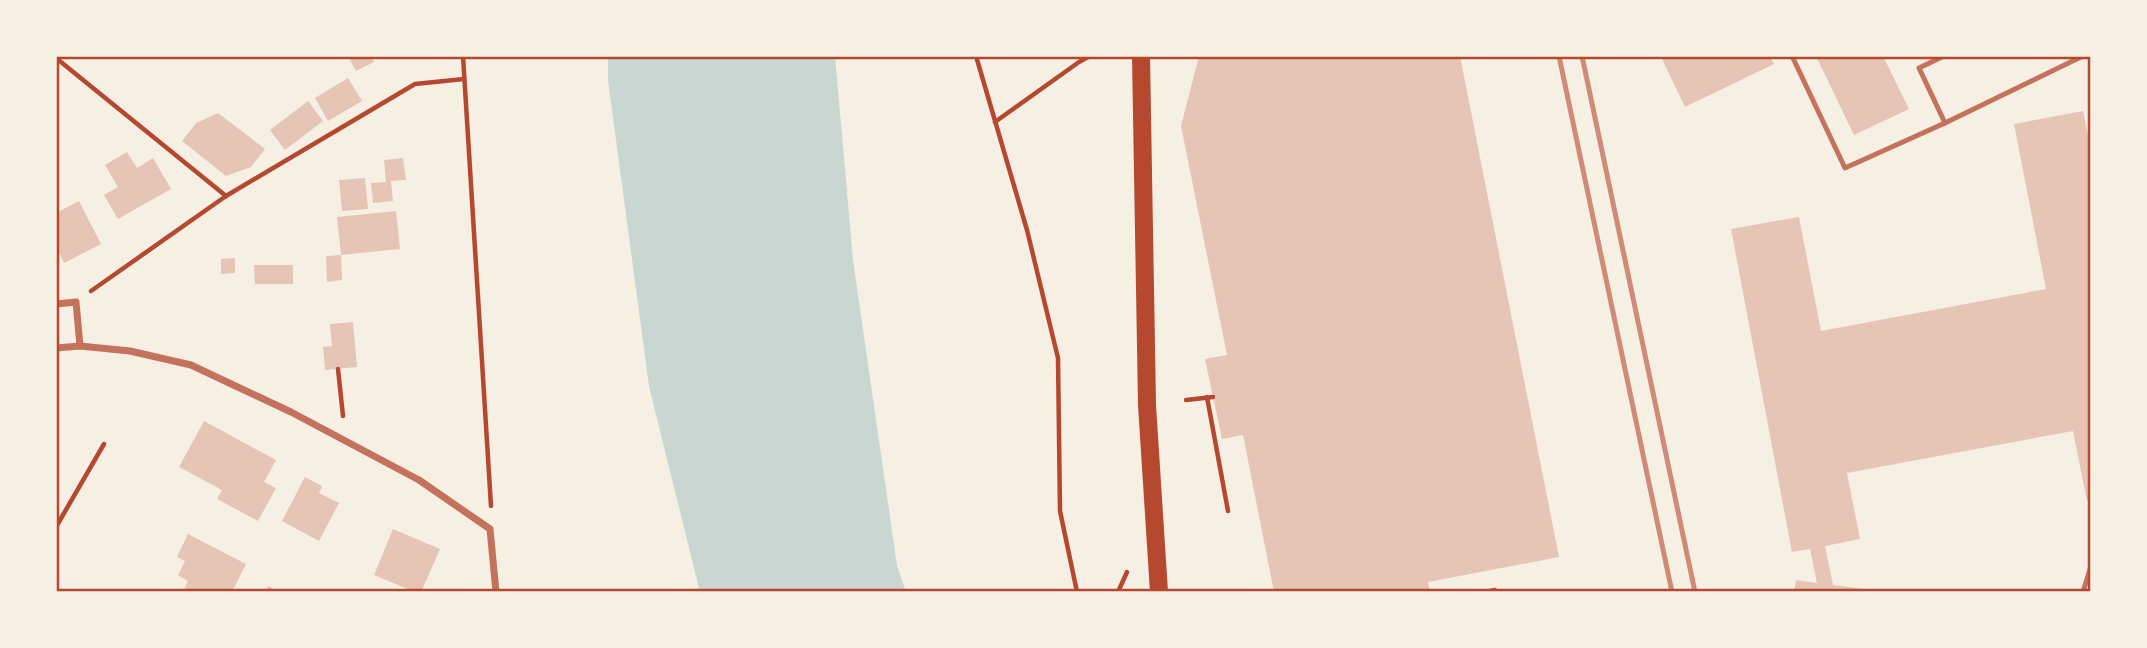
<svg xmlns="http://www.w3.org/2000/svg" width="2147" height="648" viewBox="0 0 2147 648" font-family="Lato,sans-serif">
  <rect width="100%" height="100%" fill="#f6efe4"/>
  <polygon fill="#c9d6d2" points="608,56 835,56 853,260 897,566 906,592 700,592 649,386 608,80"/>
  <g fill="#e6c5b7">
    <polygon points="348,56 371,56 374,62 356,71"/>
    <polygon points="1199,56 1460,56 1559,557 1428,582 1430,592 1274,592 1243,435 1222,439 1205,359 1227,355 1181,126"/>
    <polygon points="1669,56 1770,56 1774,64 1685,107 1662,59"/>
    <polygon points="1816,56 1883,56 1909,109 1854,135"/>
    <polygon points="348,78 362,101 328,121 315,98"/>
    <polygon points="308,101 323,121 285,150 270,130"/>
    <polygon points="2083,111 2091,151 2091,500 2087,501 2073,431 1847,473 1860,539 1825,546 1833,585 1872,590 1872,592 1794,592 1796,580 1817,583 1810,549 1792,552 1731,229 1799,217 1821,331 2046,289 2014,124"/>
    <polygon points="218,113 265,149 251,167 226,176 182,141 196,123"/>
    <polygon points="127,152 137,168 153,158 171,189 118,219 104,195 118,187 105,165"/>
    <polygon points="403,158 406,180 391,181 393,201 373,203 371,183 386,182 384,160"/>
    <polygon points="365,178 368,209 342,211 339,180"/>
    <polygon points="79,201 101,244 64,263 56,247 56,213"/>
    <polygon points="396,211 400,249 341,255 337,217"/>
    <polygon points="341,255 342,280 327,282 326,256"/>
    <polygon points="235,258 235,273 221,274 221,259"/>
    <polygon points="254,265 293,265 293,284 255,284"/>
    <polygon points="353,322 357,367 325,370 323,347 332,346 330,324"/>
    <polygon points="204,421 276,460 264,482 276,488 258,521 217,499 222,490 179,467"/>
    <polygon points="305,477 322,486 319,493 339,503 319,541 282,521"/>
    <polygon points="393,529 440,549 421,592 415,592 374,575"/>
    <polygon points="188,534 246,564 232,592 183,592 188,581 178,575 185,561 177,557"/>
    <polygon points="268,586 280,592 265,592"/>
  </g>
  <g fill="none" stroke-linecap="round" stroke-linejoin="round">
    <g stroke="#b5482f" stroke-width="4.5">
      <polyline points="463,56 491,506"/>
      <polyline points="976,56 1027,230 1058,358 1060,511 1077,592"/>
      <polyline points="56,58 226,196"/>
      <polyline points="995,122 1079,62 1090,56"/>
      <polyline points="91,291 226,196 415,84 464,79"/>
      <polyline points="338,369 343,416"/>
      <polyline points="1207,397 1228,511"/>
      <polyline points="1186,400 1213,397"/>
      <polyline points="56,527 104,444"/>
      <polyline points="1118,592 1127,572"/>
      <polyline points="1485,592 1495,590 1497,592"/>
    </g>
    <g stroke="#c5725c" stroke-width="5">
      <polyline points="1792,56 1845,168 1945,123 2083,56"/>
      <polyline points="1944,56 1919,68 1945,123"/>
      <polyline points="2083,592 2091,566"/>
    </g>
    <g stroke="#c5725c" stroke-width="7">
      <polyline points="56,304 76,302 80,346"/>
      <polyline points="56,348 80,346 130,351 191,365 291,412 419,480 490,529 496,592"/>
    </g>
    <polyline stroke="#b5482f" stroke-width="18" points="1141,56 1147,405 1159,592"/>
    <g stroke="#cf8b77" stroke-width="5">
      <polyline points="1559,56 1672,592"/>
      <polyline points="1582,56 1695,592"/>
    </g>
  </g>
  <rect width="2147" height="648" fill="none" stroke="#f6efe4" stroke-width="116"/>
  <rect x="58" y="58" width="2031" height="532" fill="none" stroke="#b5482f" stroke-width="2.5"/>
</svg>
